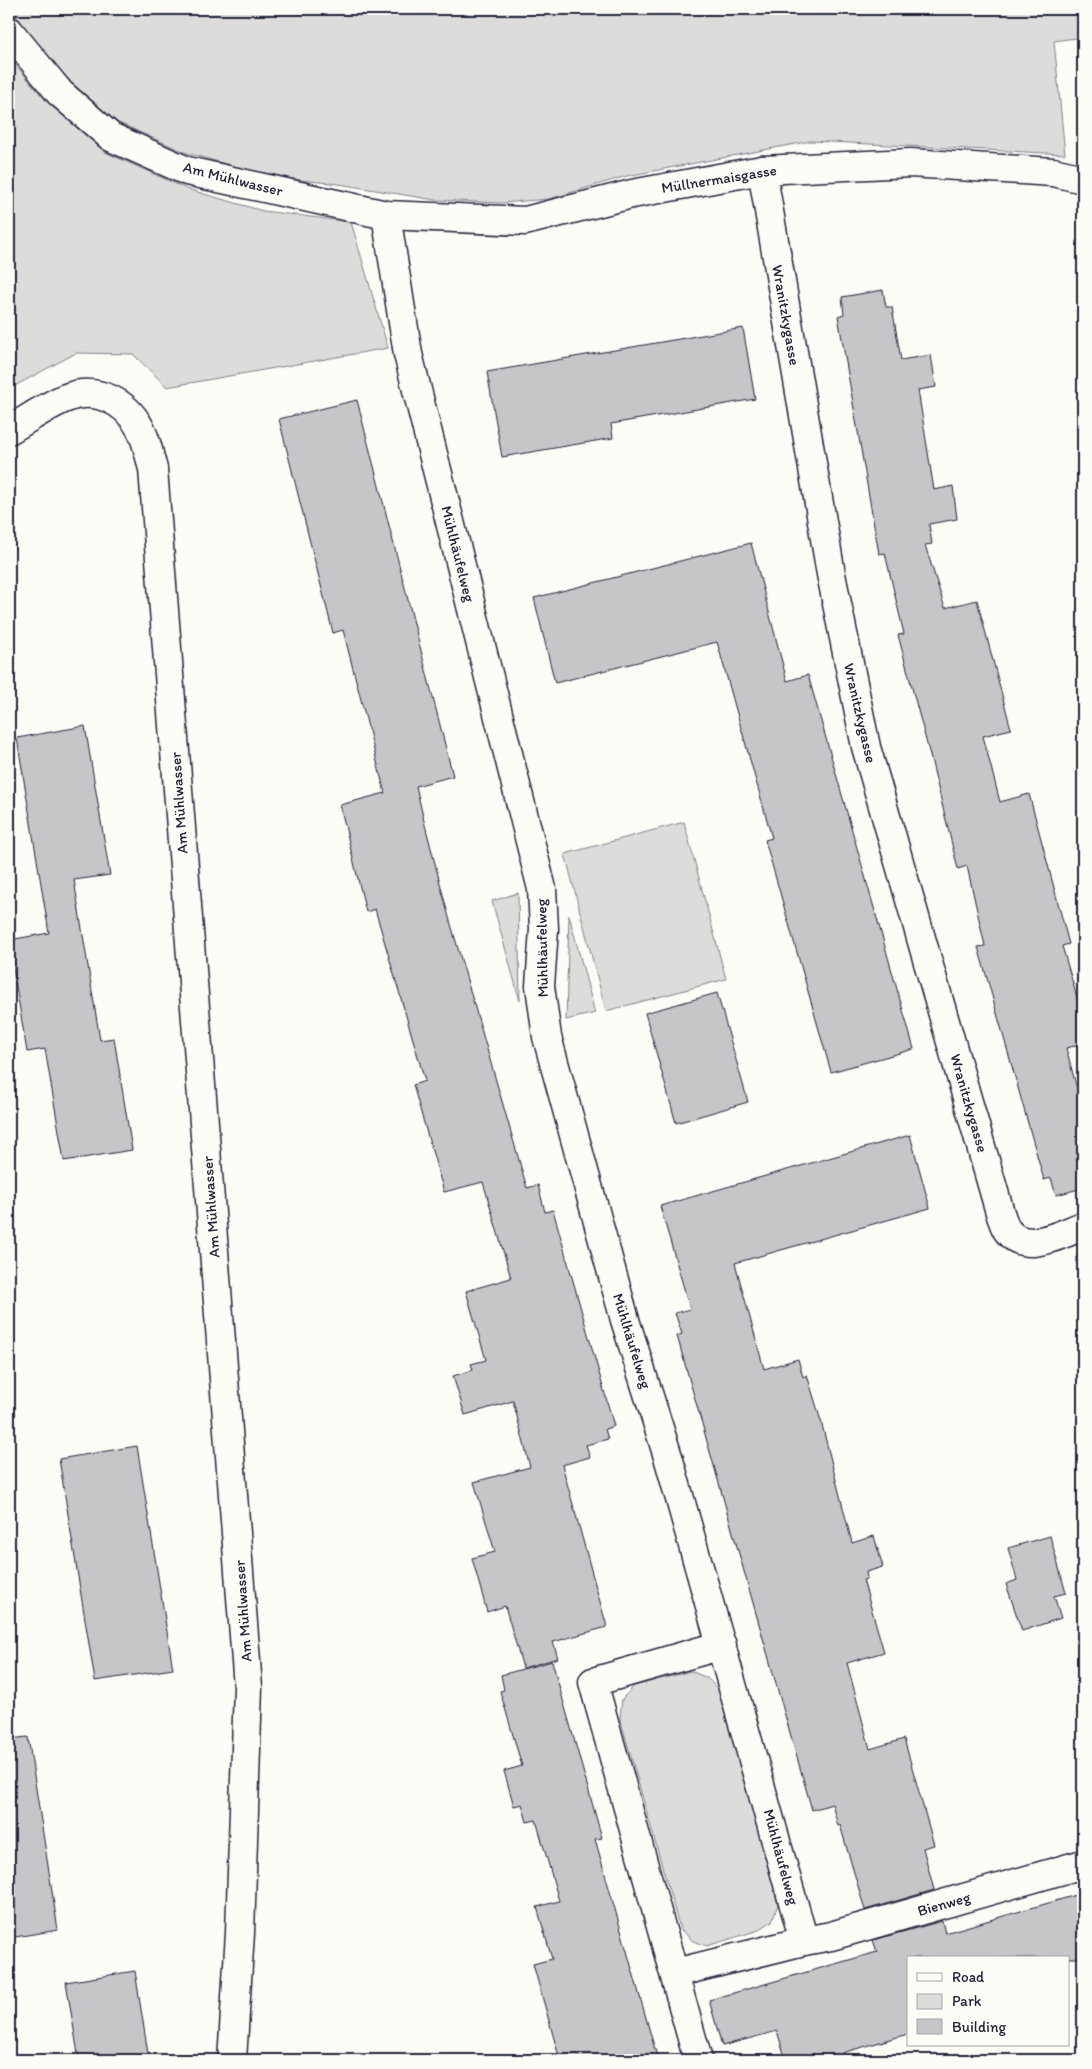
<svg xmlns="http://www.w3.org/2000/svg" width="1092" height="2069" viewBox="0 0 1092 2069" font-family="Itim,sans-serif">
  <rect width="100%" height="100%" fill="#fdfcf7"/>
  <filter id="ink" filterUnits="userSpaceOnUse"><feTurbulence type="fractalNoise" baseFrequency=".02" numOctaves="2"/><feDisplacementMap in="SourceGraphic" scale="10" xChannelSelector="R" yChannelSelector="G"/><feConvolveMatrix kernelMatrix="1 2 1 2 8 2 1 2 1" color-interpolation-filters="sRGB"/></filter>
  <g filter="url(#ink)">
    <g fill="#dddcdb" stroke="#807f8b">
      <polygon points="12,9 1083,9 1083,37 1054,41 1065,154 811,141 627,176 549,199 501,203 435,200 339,184 272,177 187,153 117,122 72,83 32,37"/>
      <polygon points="9,57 48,103 105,152 187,189 263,211 351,222 388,348 167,387 133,354 76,353 9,389"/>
      <polygon points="684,822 726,979 606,1011 565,854"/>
      <polygon points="518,893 520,1001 492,901"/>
      <polygon points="569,915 595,1013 566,1020"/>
      <polygon points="691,1671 707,1678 720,1691 778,1904 772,1921 759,1930 707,1946 693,1941 680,1929 620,1718 622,1699 634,1686"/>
    </g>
    <g fill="#c6c6c8" stroke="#22223b">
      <polygon points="883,290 886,307 892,307 901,360 931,355 936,387 918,390 934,490 953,486 957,519 929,524 932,544 925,545 945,608 977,600 1011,729 983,736 1000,802 1029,794 1069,944 1062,946 1083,1018 1083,1044 1066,1048 1083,1111 1083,1188 1056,1195 1051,1178 1044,1180 989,985 978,947 985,946 967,866 958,869 932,763 898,635 904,634 885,553 879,554 838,316 844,314 842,297"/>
      <polygon points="743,328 755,399 611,424 613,438 502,457 487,372"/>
      <polygon points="357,400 453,776 416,786 424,821 448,914 527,1188 538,1185 545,1212 553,1210 614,1426 605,1429 608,1439 586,1445 590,1457 562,1465 607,1627 553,1642 558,1658 523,1668 505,1606 487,1612 472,1558 495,1552 474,1482 530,1467 513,1401 465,1415 453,1376 473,1370 471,1364 486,1360 466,1291 511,1278 483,1182 444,1192 413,1085 425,1081 375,909 366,912 340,805 385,793 343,630 333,633 279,419"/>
      <polygon points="751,543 787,681 808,675 914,1049 831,1072 765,840 772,838 717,642 555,683 534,598"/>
      <polygon points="85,726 110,875 74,880 100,1040 114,1038 132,1150 64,1161 45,1049 27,1052 9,944 9,940 49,933 17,738"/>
      <polygon points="717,993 748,1102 676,1123 645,1013"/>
      <polygon points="910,1135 930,1208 735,1263 764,1369 798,1359 803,1377 807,1375 821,1421 852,1543 874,1536 883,1567 866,1572 867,1579 863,1580 884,1652 847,1663 870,1749 904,1739 934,1845 923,1848 934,1890 865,1910 840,1825 838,1826 832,1804 812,1810 677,1336 682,1334 675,1313 690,1309 660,1206"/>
      <polygon points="137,1446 173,1669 95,1681 59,1459"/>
      <polygon points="1050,1536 1066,1593 1054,1596 1061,1618 1022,1631 1006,1584 1017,1580 1008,1548"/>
      <polygon points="552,1661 602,1838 595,1839 658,2060 560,2060 533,1964 552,1959 537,1907 559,1901 536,1820 527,1822 522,1804 514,1806 504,1771 522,1766 500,1691 504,1690 501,1675"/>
      <polygon points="28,1737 58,1930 9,1938 9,1739"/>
      <polygon points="1083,1893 1083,1958 908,1958 908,2034 842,2053 844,2060 786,2060 777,2031 722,2046 709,2000 877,1952 873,1940 942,1921 945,1933"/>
      <polygon points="135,1971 149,2060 79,2060 66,1982"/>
    </g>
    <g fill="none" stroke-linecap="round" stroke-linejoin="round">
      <defs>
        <g id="street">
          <polyline points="9,31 60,93 111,137 187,171 386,215 525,221 632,194 762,170 910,163 1053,172 1083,179"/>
          <path d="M 762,170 L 831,574 L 866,747 L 1001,1216 C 1003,1220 1004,1226 1007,1230 C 1024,1255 1061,1234 1083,1226"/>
          <polyline points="386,215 408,354 542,889 544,929 540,986 547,1037 625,1320 669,1460 804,1941 675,1973"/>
          <path d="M 9,430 C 27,420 46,406 66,398 C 95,386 126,401 140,428 C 147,440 149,455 153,469 L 248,1687 L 240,1933 L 232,2060"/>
          <polyline points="804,1941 831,1936 1083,1864"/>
          <polyline points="698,2060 593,1682 722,1645"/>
        </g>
      </defs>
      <use href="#street" stroke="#22223b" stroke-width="31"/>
      <use href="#street" stroke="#fdfcf7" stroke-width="28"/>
    </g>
  </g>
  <g text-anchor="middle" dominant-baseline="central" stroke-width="5" stroke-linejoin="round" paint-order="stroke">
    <g font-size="15" fill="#22223b" stroke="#fdfcf7">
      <text transform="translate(233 179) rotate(14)">Am Mühlwasser</text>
      <text transform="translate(719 179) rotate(-9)">Müllnermaisgasse</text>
      <text transform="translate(786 315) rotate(80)">Wranitzkygasse</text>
      <text transform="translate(458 554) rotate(76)">Mühlhäufelweg</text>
      <text transform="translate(860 713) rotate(77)">Wranitzkygasse</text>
      <text transform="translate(179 803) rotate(-94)">Am Mühlwasser</text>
      <text transform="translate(542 948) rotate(-91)">Mühlhäufelweg</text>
      <text transform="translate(969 1103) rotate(74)">Wranitzkygasse</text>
      <text transform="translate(211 1207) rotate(-94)">Am Mühlwasser</text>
      <text transform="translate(632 1341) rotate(73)">Mühlhäufelweg</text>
      <text transform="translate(243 1611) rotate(-94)">Am Mühlwasser</text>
      <text transform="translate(781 1857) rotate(75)">Mühlhäufelweg</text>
      <text transform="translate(944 1904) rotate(-16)">Bienweg</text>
    </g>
  </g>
  <rect width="1092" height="2069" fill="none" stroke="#fdfcf7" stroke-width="30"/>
  <rect x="15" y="15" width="1062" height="2039" fill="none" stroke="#22223b" stroke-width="2" filter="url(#ink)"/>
  <rect x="907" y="1956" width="162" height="90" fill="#fdfcf7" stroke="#a5a5ac"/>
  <rect x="917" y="1973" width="25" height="8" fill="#fdfcf7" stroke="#a5a5ac"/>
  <text x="952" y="1982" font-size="15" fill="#22223b">Road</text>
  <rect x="917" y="1994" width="25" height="15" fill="#dddcdb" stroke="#a5a5ac"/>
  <text x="952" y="2006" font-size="15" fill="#22223b">Park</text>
  <rect x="917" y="2019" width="25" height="15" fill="#c6c6c8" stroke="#a5a5ac"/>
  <text x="952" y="2032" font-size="15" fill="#22223b">Building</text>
</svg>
